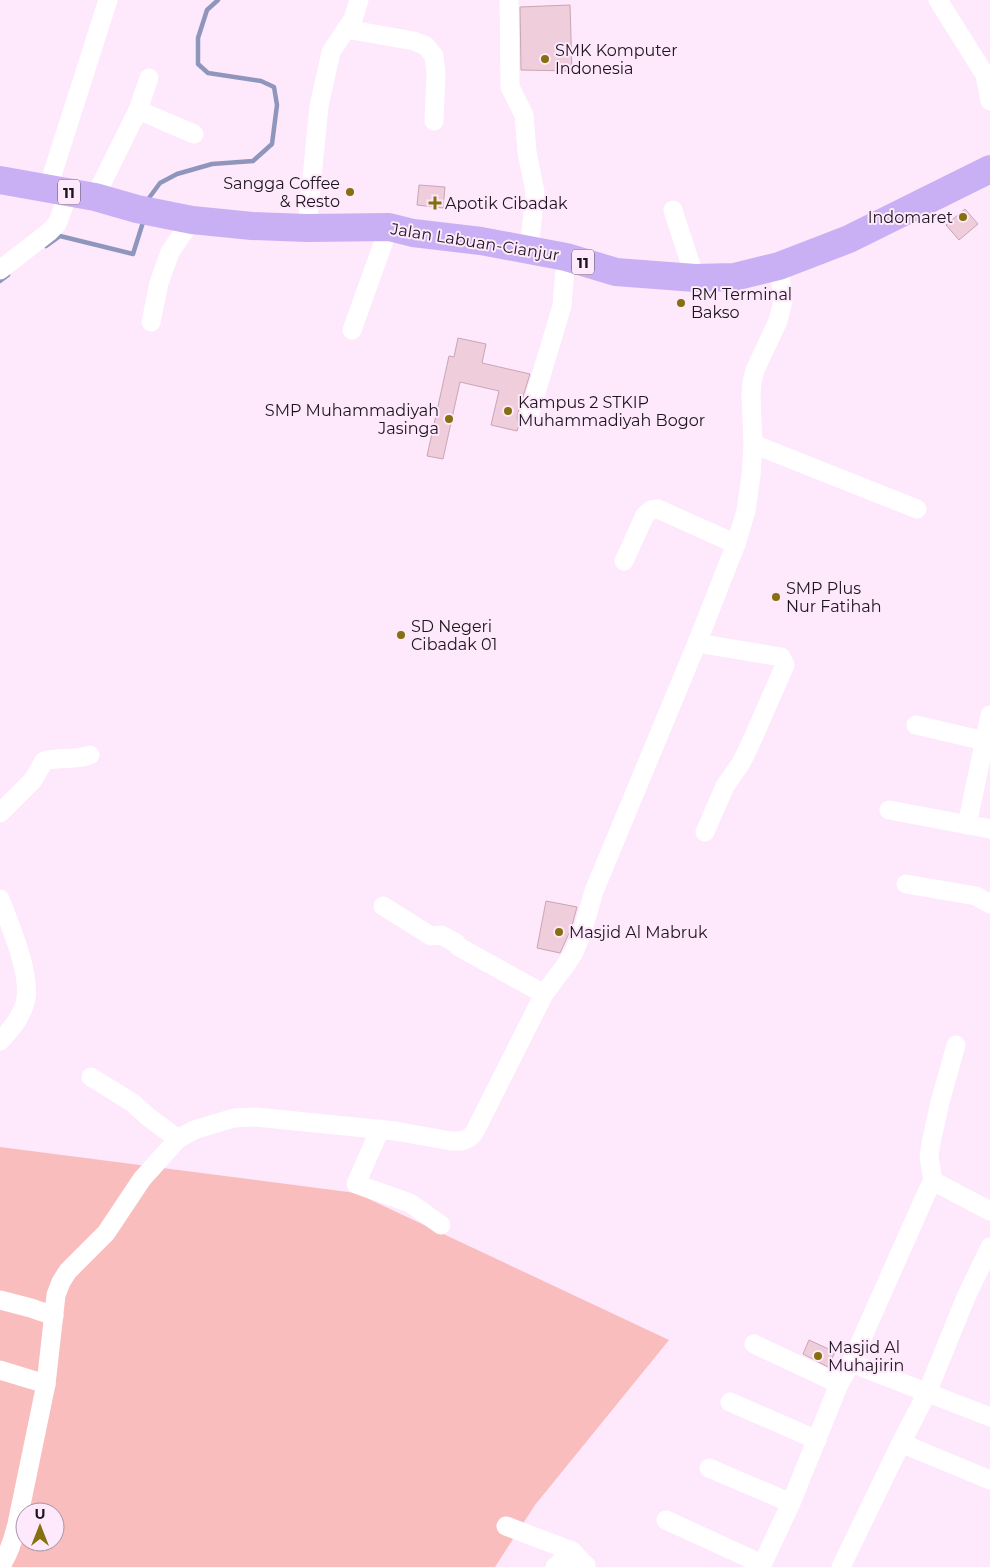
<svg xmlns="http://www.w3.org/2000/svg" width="990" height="1567" viewBox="0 0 990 1567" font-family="Montserrat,sans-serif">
  <rect width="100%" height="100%" fill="#fde8fc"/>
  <path fill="#fabdbe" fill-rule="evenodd" d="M 0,1147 L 356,1193 L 669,1340 L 535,1505 L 495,1567 L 0,1567 ZM 25,1512 L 55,1512 L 55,1542 L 25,1542 Z"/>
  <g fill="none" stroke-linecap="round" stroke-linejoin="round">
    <g stroke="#9096bb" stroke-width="4.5">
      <polyline points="148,202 149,198 160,183 177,174 212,164 253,161 272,144 277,105 274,87 261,81 208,73 198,64 198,38 207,10 218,0"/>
      <polyline points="46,246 60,236 133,254 144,219"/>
      <polyline points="0,281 8,275"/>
    </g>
  </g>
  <g fill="#f0cddb" stroke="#c8a6b4">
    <polygon points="570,5 572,71 521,70 520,7"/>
    <polygon points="419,185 445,187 443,208 417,205"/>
    <polygon points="965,209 978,224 959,240 946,225"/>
    <polygon points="458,338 486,344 482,363 530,374 517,416 519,425 517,431 491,425 499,391 460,382 443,459 427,456 449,356 454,357"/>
    <polygon points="546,901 577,907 571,929 560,953 537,948"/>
    <polygon points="809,1340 835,1352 828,1367 803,1354"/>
  </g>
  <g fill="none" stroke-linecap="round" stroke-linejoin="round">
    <g stroke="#fff" stroke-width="19">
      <polyline points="509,0 510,87 524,115 527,152 535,192 529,250"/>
      <polyline points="938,0 985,75 990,101"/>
      <polyline points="346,29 414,41 426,46 434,56 436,73 434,121"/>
      <polyline points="138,110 194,134"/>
      <polyline points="50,188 53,172 108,0"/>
      <polyline points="95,197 138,110 149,78"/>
      <polyline points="673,210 695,278"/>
      <polyline points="307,228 319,106 331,52 353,19 359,0"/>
      <polyline points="0,270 49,232 57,224 69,192"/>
      <polyline points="151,322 159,283 170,252 192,220"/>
      <polyline points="352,330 389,227"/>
      <polyline points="528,419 562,306 566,257"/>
      <polyline points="753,444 917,509"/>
      <polyline points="624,561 645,515 651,510 658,509 736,544"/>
      <polyline points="697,643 781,657 785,665 749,747 741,763 725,786 705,832"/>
      <polyline points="916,725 985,741"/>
      <polyline points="889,810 990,829"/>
      <path d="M 0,813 L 33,780 L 44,761 C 59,756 75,761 90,755"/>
      <polyline points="967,825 990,715"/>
      <polyline points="906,884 976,896 990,904"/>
      <path d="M 0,899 C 10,925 30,971 26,999 C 23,1015 11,1030 0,1041"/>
      <polyline points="383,906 431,936 441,935 456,943 459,947 544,994"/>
      <polyline points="91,1077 133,1103 147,1116 178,1139"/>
      <polyline points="380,1129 356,1184 410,1203 441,1225"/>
      <polyline points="933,1181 929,1157 931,1143 940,1102 956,1045"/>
      <polyline points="0,1300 31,1308 54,1316"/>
      <polyline points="754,1344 839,1384"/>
      <polyline points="851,1363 990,1417"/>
      <polyline points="0,1370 46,1384"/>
      <polyline points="730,1402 817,1440"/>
      <polyline points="901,1443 990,1480"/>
      <polyline points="709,1468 791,1503"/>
      <polyline points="666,1520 762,1564"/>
      <polyline points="506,1526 572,1551 585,1565"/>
      <path d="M 0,1567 C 9,1554 13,1540 17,1524 L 46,1384 L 56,1295 L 61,1282 L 68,1271 L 106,1233 L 142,1179 L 178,1139 L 194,1130 L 217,1123 L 234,1118 L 256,1117 L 395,1131 L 451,1141 L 461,1141 L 469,1138 L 474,1133 L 544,994 L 565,966 L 574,952 L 582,933 L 594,891 L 697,643 L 736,544 L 746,511 L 751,476 L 753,444 L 751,396 L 752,382 L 755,370 L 778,321 L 783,301 L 779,266"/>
      <polyline points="555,1567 563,1560 586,1565"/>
      <polyline points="761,1567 791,1503 839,1384 851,1363 927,1192 933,1181 990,1211"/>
      <polyline points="841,1567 901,1443 927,1393 966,1297 990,1247"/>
    </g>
    <polyline stroke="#c9b0f4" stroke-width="28" points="0,180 95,197 137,209 192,220 252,226 307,228 389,227 413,233 481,241 566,257 616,272 695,278 734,277 779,266 849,239 990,169"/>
  </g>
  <g fill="#856f0e" stroke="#fde8fc" stroke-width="2">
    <circle cx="545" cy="59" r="5"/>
    <circle cx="350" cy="192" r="5"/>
    <path d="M432.5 195.5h5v5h5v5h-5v5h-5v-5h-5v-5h5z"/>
    <circle cx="963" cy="217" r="5"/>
    <circle cx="681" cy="303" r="5"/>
    <circle cx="508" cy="411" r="5"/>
    <circle cx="449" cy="419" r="5"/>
    <circle cx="776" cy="597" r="5"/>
    <circle cx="401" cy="635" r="5"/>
    <circle cx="559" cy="932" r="5"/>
    <circle cx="818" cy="1356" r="5"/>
  </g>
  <g text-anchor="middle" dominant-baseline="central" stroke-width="4" stroke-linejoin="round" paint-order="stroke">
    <g fill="#fde8fc" stroke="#605460" stroke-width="1">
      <rect x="58" y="179.5" width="22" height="25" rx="4"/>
      <rect x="572" y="249.5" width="22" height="25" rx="4"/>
    </g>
    <g font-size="15" font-weight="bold" fill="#1d151d">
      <text x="69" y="192">11</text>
      <text x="583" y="262">11</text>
    </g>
    <g font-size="16" fill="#1d151d" stroke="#fde8fc" text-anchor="start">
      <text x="555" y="50">SMK Komputer<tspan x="555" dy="18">Indonesia</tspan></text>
      <text x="340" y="183" text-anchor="end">Sangga Coffee<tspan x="340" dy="18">&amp; Resto</tspan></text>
      <text x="445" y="203">Apotik Cibadak</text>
      <text x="953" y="217" text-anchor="end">Indomaret</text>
      <text x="691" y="294">RM Terminal<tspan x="691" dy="18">Bakso</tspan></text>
      <text x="518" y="402">Kampus 2 STKIP<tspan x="518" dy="18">Muhammadiyah Bogor</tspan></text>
      <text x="439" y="410" text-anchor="end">SMP Muhammadiyah<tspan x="439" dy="18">Jasinga</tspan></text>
      <text x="786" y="588">SMP Plus<tspan x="786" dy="18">Nur Fatihah</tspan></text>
      <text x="411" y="626">SD Negeri<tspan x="411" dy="18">Cibadak 01</tspan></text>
      <text x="569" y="932">Masjid Al Mabruk</text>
      <text x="828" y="1347">Masjid Al<tspan x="828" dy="18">Muhajirin</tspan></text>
    </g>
    <g font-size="16" fill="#1d151d" stroke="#fde8fc">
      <text transform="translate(475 242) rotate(9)">Jalan Labuan-Cianjur</text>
    </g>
  </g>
  <g transform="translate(40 1527)"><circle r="24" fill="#fde8fc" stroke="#a394a3"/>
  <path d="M0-4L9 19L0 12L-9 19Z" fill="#856f0e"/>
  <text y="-8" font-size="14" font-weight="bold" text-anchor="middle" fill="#1d151d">U</text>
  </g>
</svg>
